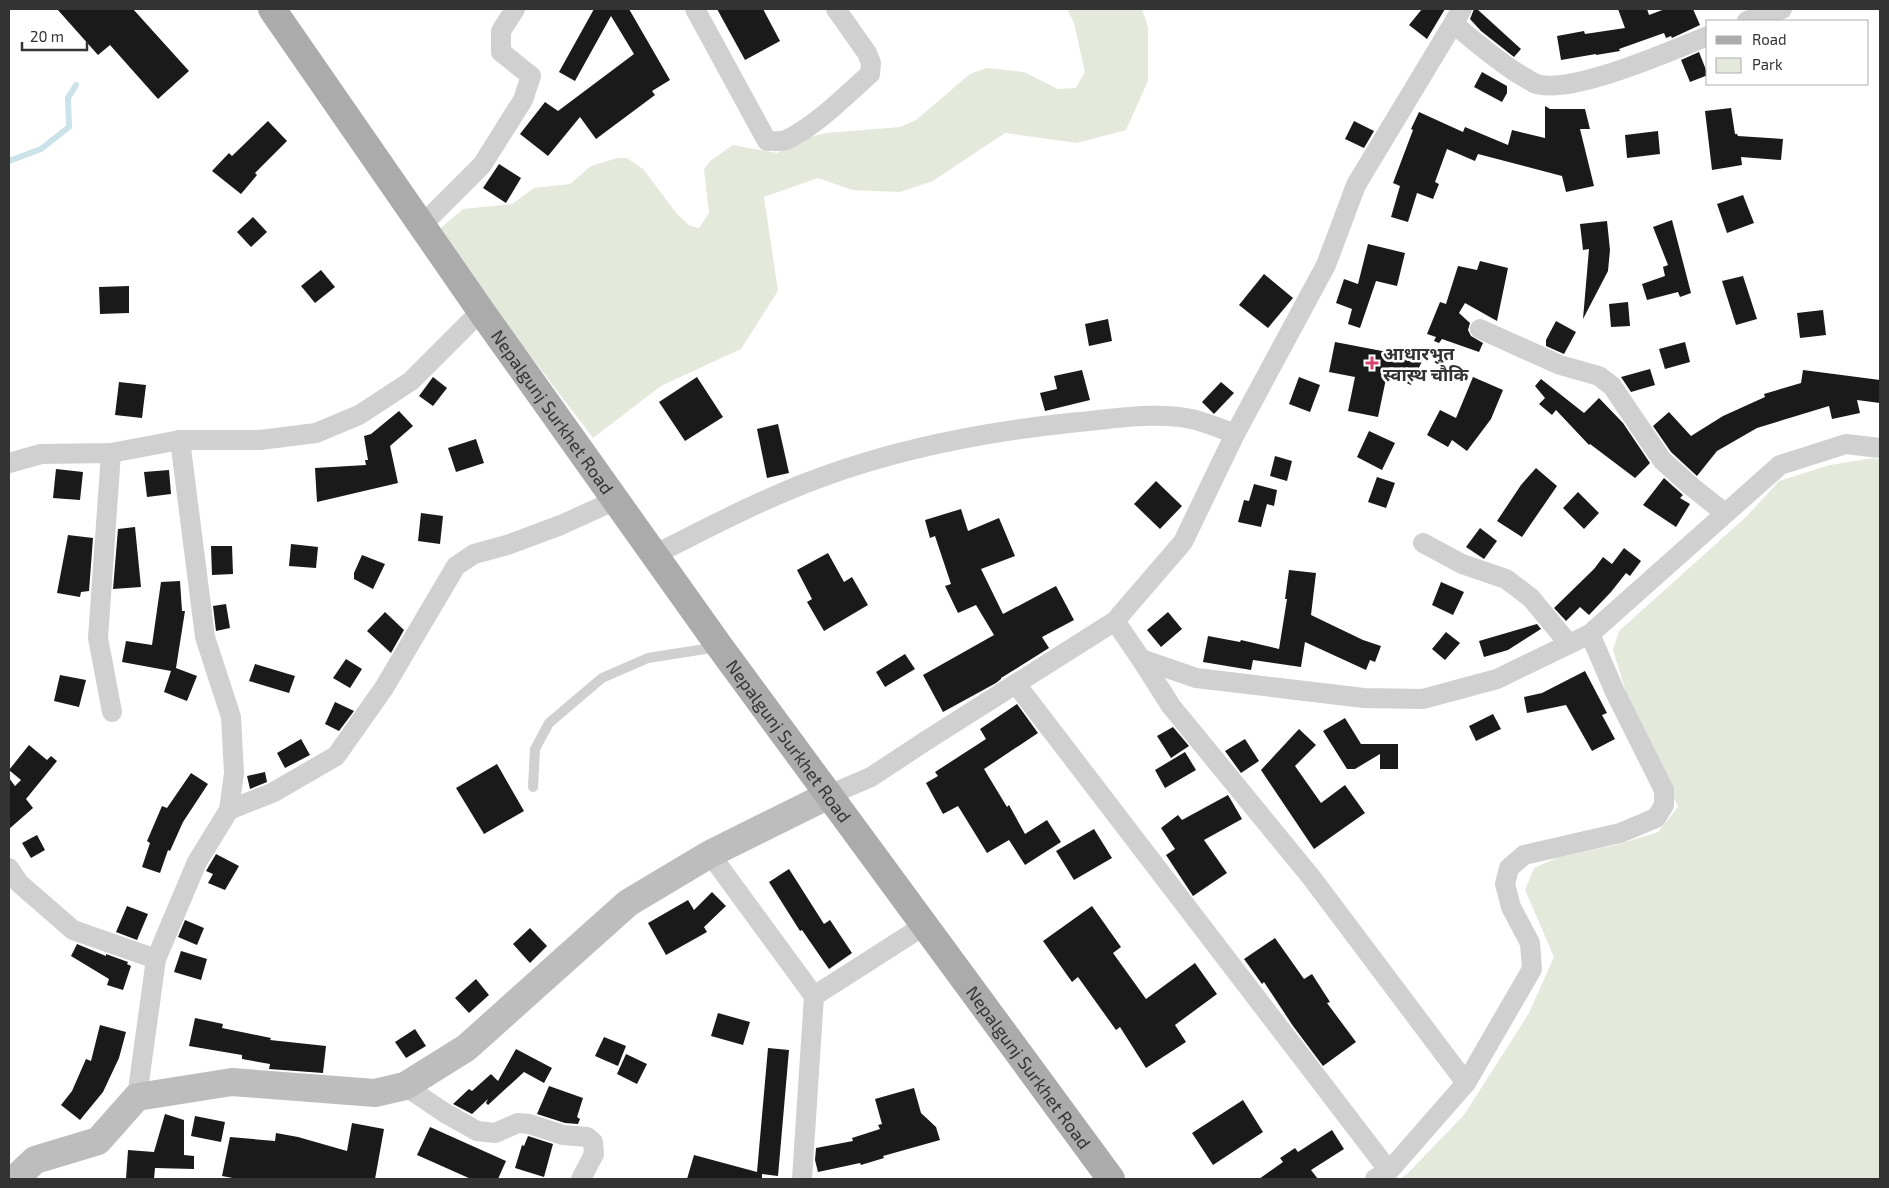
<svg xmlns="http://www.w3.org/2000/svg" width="1889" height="1188" viewBox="0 0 1889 1188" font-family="'Exo 2','Noto Sans Devanagari',sans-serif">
  <rect width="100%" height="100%" fill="#fff"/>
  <g fill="#e5e9dc">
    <polygon points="1067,9 1142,9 1148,27 1148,81 1126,130 1077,143 1005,133 933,181 900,192 852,190 818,178 764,197 778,291 741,349 661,386 593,438 436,232 463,209 512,204 534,188 570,184 591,166 617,158 627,158 643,169 677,214 690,226 699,228 709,213 704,169 710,161 733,145 777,153 802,139 826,133 900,127 916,120 970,74 987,68 1024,72 1058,89 1076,88 1085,72 1074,23"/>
    <polygon points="1873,458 1880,459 1880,1179 1400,1179 1407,1174 1464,1115 1529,1013 1554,957 1525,890 1534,868 1559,857 1616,845 1658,832 1678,807 1626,692 1613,650 1619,631 1747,516 1779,481 1830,465"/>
  </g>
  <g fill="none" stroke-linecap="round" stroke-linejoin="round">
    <polyline stroke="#cbe3e8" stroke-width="6" points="9,161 41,149 69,127 68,98 76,85"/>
  </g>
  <g fill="#1a1a1a">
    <polygon points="57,9 133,9 189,71 158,99 110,45 98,55"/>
    <polygon points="594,9 629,9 670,80 652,91 655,95 596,139 580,117 548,156 520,134 545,102 558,111 634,54 611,16 575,81 559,72"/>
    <polygon points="717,9 763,9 780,41 745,60"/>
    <polygon points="1422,9 1445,9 1427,39 1409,25"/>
    <polygon points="1474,9 1477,9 1521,49 1514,57 1481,31 1470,19"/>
    <polygon points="1618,9 1647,9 1649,15 1665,9 1693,9 1700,25 1672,38 1671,36 1666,38 1664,33 1619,49 1620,51 1596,55 1596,54 1561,60 1557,36 1584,31 1585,34 1625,28"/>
    <polygon points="1699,52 1708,75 1690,82 1681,60"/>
    <polygon points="1482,72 1507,86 1507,93 1502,102 1474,87"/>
    <polygon points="1545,106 1550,109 1585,109 1590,129 1580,129 1594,186 1566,192 1562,176 1478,154 1475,161 1447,149 1435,182 1439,184 1433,199 1417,193 1408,222 1391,217 1400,186 1393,183 1413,130 1411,129 1419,112 1463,132 1465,127 1508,145 1512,130 1545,138"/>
    <polygon points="1731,108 1735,134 1737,134 1738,136 1783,139 1781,160 1741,157 1742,165 1712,170 1705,111"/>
    <polygon points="268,121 287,141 255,173 257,175 241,194 212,171 229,153 232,156"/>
    <polygon points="1354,121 1374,131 1364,148 1345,139"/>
    <polygon points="1658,131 1660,154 1627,158 1625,135"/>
    <polygon points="499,164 521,178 506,203 483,188"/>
    <polygon points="1743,195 1754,223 1727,233 1717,204"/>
    <polygon points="253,217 267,232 251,247 237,232"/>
    <polygon points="1672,220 1691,293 1680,297 1678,292 1647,300 1642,284 1665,276 1663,267 1668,265 1653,227"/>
    <polygon points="1607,221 1610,250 1608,271 1583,319 1589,249 1583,250 1580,224"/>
    <polygon points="1368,244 1405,253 1397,286 1376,281 1360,328 1348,324 1352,309 1336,303 1344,279 1358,284"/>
    <polygon points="1480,261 1508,268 1497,321 1465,303 1459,313 1470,323 1468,330 1471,336 1483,343 1479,352 1442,339 1439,343 1434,341 1436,337 1427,334 1440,302 1446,304 1458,266 1477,270"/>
    <polygon points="321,270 335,287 315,303 301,286"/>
    <polygon points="1264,274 1293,298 1268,328 1239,305"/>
    <polygon points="1743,276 1757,319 1736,325 1722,281"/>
    <polygon points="129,286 129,313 100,314 99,287"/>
    <polygon points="1628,302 1630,326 1611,327 1609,304"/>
    <polygon points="1823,310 1826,335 1800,338 1797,313"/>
    <polygon points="1108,319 1112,341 1089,346 1085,324"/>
    <polygon points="1556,321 1576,332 1564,354 1546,346 1546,340"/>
    <polygon points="1335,342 1403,355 1423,359 1411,385 1387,374 1378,417 1348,411 1355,377 1329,372"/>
    <polygon points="1685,342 1690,362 1665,369 1659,349"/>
    <polygon points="1650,369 1655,385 1631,392 1621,377"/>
    <polygon points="1082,370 1090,400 1045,411 1040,393 1057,389 1054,376"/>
    <polygon points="1803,370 1880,380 1880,403 1857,400 1860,413 1832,419 1829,406 1757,428 1717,451 1697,476 1671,452 1653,426 1669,412 1691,436 1723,416 1765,397 1764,394 1801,383"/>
    <polygon points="433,377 447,388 433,406 419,396"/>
    <polygon points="697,377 723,417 685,441 659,402"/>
    <polygon points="1299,377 1320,385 1310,412 1289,404"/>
    <polygon points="1473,377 1503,390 1491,419 1467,451 1452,440 1448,447 1427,435 1440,410 1456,418"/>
    <polygon points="1541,379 1584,413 1599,398 1623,423 1650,463 1635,478 1590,444 1589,445 1556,410 1552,415 1539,404 1545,398 1535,386"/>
    <polygon points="119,382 146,385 142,418 115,415"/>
    <polygon points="1221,382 1234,393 1214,414 1202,402"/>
    <polygon points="399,411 413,426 390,446 398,483 317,502 315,468 366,465 365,460 368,460 364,436 371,434"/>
    <polygon points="778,424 789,473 767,478 757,429"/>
    <polygon points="1369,431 1395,443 1382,470 1357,457"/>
    <polygon points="476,439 484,463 456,472 448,448"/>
    <polygon points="1275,456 1292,461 1287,481 1270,476"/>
    <polygon points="1536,468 1557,486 1522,537 1497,521 1521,485"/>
    <polygon points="56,469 83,472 80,500 53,498"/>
    <polygon points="169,470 171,494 147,497 144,472"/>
    <polygon points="1377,477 1395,483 1386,508 1368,502"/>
    <polygon points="1664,478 1683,495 1680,498 1690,504 1676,527 1643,505"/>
    <polygon points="1156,481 1182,506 1160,529 1134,504"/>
    <polygon points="1254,484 1277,490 1274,506 1267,504 1261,527 1238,522 1244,500 1249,501"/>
    <polygon points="1578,492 1599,513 1584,529 1563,508"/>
    <polygon points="961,509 968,531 999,518 1015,556 981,569 1003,614 1056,586 1074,620 1042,637 1049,648 1001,678 1001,679 996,683 943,712 923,675 994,635 976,605 958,613 945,586 951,584 935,536 930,538 925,520"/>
    <polygon points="421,513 443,516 440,544 418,541"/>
    <polygon points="135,527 141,587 113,589 118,529"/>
    <polygon points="1480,528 1497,541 1484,559 1466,547"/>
    <polygon points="68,535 93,538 89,591 81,592 80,597 57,593"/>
    <polygon points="291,544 318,547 316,568 289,566"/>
    <polygon points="211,546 232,546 233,574 212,575"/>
    <polygon points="1624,548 1641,561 1630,576 1626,573 1611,592 1589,615 1580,607 1566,621 1554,608 1594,569 1603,557 1612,564"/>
    <polygon points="828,553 844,582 852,577 868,605 824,631 807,602 812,599 797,570"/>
    <polygon points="362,555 385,564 373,589 354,579 354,573"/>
    <polygon points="1289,570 1316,573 1311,615 1363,640 1381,646 1375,662 1370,660 1366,670 1305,642 1301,667 1253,660 1251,670 1203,662 1208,636 1240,642 1241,640 1279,649 1287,599 1285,599"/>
    <polygon points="180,581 182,611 185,611 176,668 197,676 187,701 164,692 171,671 122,662 126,641 152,645 161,582"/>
    <polygon points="1441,582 1464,592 1453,615 1432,605"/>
    <polygon points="226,604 230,628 216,631 213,606"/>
    <polygon points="385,612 404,630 391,653 367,631"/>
    <polygon points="1168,612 1182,629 1161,647 1147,630"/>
    <polygon points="1537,624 1541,629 1508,650 1484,657 1479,641"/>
    <polygon points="1446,632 1460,643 1445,660 1432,649"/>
    <polygon points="905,654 915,669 885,687 876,672"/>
    <polygon points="346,659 362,669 350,688 333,678"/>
    <polygon points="255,664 295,676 289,693 249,681"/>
    <polygon points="1585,671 1607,713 1602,715 1615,739 1592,751 1566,705 1527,713 1524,697 1542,693"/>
    <polygon points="60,675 86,680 79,707 54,701"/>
    <polygon points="335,702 354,711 339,731 325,724"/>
    <polygon points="1017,704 1038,733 984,769 1007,807 1009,805 1025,834 1047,820 1061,842 1025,865 1009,840 987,853 958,806 943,814 926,783 938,776 935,772 986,739 980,729"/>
    <polygon points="1493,714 1501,729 1476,741 1469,726"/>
    <polygon points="1345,718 1361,744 1398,744 1398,769 1380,769 1380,754 1355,769 1347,769 1323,731"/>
    <polygon points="1173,727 1189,746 1171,758 1157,736"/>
    <polygon points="1299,729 1316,745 1295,766 1321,803 1345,785 1365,813 1314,849 1261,770"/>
    <polygon points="301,739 310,755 285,768 277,753"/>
    <polygon points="1245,739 1259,761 1241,773 1225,751"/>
    <polygon points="29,745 47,760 51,756 57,761 26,799 33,808 9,829 9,778 15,786 21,780 9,770"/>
    <polygon points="1185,752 1196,770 1165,788 1155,770"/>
    <polygon points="497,764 524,811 484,834 456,788"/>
    <polygon points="265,772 267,782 250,789 247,776"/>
    <polygon points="191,773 208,784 183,822 170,851 168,850 160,873 142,867 150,843 147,841 162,806 167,808"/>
    <polygon points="1228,795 1242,819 1204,840 1227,873 1193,896 1166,855 1175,849 1161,828 1178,815 1182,820"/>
    <polygon points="1094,829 1112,858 1074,880 1056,851"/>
    <polygon points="37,835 45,850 31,858 22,843"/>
    <polygon points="216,854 239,866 225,890 208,883 213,874 206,871"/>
    <polygon points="789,869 824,924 830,920 852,953 829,969 802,930 800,931 769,882"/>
    <polygon points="712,892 726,906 704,927 707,932 666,955 648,923 688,900 694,910"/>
    <polygon points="127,906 148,914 137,940 116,932"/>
    <polygon points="1092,906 1121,947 1113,953 1146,999 1195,963 1217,994 1175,1025 1186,1042 1146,1068 1120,1027 1116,1030 1078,977 1072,982 1043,941"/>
    <polygon points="185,920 204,928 197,945 178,937"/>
    <polygon points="530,928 547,946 530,963 513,944"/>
    <polygon points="1275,938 1304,979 1312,974 1330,1002 1327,1003 1356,1042 1323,1066 1293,1026 1264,982 1262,984 1244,959"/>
    <polygon points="77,944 106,956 106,954 128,962 127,964 131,966 123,990 107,985 109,979 71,956"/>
    <polygon points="181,951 207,959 201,980 174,972"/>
    <polygon points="476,979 489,995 469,1013 455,998"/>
    <polygon points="718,1013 750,1022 743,1045 711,1036"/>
    <polygon points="195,1018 223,1024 222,1028 271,1038 270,1040 326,1046 323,1073 269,1069 270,1064 242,1059 242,1055 189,1046"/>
    <polygon points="100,1025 126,1032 119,1058 103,1092 80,1120 61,1105 72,1091 86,1059 91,1061"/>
    <polygon points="415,1029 426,1046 406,1058 395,1042"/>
    <polygon points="604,1037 626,1046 618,1066 595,1056"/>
    <polygon points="768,1048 789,1050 778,1176 762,1174 762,1179 687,1179 694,1155 757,1172"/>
    <polygon points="516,1049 552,1068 544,1083 524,1072 488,1105 486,1103 488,1099 472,1114 453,1104 469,1089 472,1091 491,1074 498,1081"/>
    <polygon points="626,1054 647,1064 637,1084 617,1074"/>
    <polygon points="549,1086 583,1098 577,1117 580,1119 578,1124 565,1123 537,1114"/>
    <polygon points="914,1088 921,1113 936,1127 940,1140 883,1156 884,1158 861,1165 860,1163 818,1172 815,1160 816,1148 853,1141 852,1138 880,1129 878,1125 882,1124 875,1099"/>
    <polygon points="1243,1100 1263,1132 1213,1165 1192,1133"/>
    <polygon points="165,1114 184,1120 184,1155 194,1156 194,1169 155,1168 154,1179 126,1179 128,1150 154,1152"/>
    <polygon points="195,1116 225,1122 221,1142 191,1136"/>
    <polygon points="352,1123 384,1129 375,1179 238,1179 222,1176 230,1137 275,1141 276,1133 298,1137 347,1151"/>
    <polygon points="430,1127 506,1161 498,1179 471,1179 417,1155"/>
    <polygon points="1332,1130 1344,1149 1311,1170 1318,1179 1259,1179 1283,1162 1280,1158 1295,1148 1298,1152"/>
    <polygon points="528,1136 553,1144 544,1177 515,1168 522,1145 524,1146"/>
  </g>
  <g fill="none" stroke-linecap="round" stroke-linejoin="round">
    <polyline stroke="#d0d0d0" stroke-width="10" points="533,787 535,749 549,723 602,678 648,658 718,647"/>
    <g stroke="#d0d0d0" stroke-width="20">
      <path d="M 695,9 L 762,132 L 767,141 C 774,141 780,142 786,140 C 816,126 846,95 870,74 L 871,63 L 867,53 L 836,9"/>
      <polyline points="1747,21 1782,9"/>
      <path d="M 1454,24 C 1475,42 1494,58 1517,73 C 1523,76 1528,80 1534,83 C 1568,97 1672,50 1708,36"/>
      <polyline points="421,226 482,165 523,100 531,76 501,52 501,31 515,9"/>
      <polyline points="1480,329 1560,365 1599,376 1612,386 1662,460 1692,487 1725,513"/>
      <polyline points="111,453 98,638 112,712"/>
      <polyline points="9,463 41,454 111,453 180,440 260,440 316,433 359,415 411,381 481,311"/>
      <polyline points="1423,543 1462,564 1506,579 1531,598 1569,644"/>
      <path d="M 654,555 C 709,527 764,498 822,477 C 901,448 985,432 1069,423 C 1107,420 1159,410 1196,420 C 1209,424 1223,429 1235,434"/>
      <polyline points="1115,621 1141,659 1196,678 1364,698 1423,699 1497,679 1590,634 1780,465 1846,444 1880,448"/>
      <polyline points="1141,659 1171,706 1311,877 1466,1083"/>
      <polyline points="1016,684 1389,1171 1375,1179"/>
      <polyline points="829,795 871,777 924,742 1115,621 1183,542 1235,434 1326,265 1356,185 1462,9"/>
      <polyline points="229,810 272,793 336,756 384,688 456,566 474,554 507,545 561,525 616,500"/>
      <polyline points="710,854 814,996"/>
      <polyline points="9,868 19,883 73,930 156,959"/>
      <polyline points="405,1086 445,1113 477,1131 495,1133 518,1123 529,1124 563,1135 587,1137 593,1142 594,1154 581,1179"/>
      <polyline points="137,1097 156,959 197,862 229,810 234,773 231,717 205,637 180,440"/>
      <polyline points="1389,1171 1466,1083 1532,969 1530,943 1511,907 1505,884 1509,868 1524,855 1620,833 1656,818 1664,805 1664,790 1615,692 1590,634"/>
      <polyline points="802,1179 814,996 925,925"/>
    </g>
    <polyline stroke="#bdbdbd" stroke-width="28" points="15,1179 35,1160 98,1141 137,1097 232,1082 375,1093 405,1086 466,1048 628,903 710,854 829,795"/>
    <path stroke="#ababab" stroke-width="28" id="s1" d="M 272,9 L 481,311 L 720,647 L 1111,1179"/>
  </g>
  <path fill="#d94570" stroke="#fff" stroke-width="2" d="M1369.5 355.5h5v5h5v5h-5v5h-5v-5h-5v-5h5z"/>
  <g text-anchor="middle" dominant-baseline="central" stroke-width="5" stroke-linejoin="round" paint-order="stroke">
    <g font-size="18" font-weight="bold" fill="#333" stroke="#fff" text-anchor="start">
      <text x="1383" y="353">आधारभुत<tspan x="1383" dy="21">स्वास्थ चौकि</tspan></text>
    </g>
    <g font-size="18" fill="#333" stroke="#fff">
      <text stroke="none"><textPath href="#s1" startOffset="491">Nepalgunj Surkhet Road</textPath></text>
      <text stroke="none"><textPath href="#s1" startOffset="896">Nepalgunj Surkhet Road</textPath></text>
      <text stroke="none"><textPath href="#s1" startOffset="1301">Nepalgunj Surkhet Road</textPath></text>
    </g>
  </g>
  <rect width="1889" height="1188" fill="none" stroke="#333333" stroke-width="20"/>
  <rect x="1706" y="20" width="162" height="65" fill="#ffffff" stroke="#adadad"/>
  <rect x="1716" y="36" width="25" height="8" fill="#ababab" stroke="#adadad"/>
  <text x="1752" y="45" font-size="15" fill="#333333">Road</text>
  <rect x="1716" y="58" width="25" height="15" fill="#e5e9dc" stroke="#adadad"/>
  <text x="1752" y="70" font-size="15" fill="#333333">Park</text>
  <path d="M22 42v8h65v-8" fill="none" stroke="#333333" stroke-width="2.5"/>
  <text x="30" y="42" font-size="15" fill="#333333" stroke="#ffffff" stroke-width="4" paint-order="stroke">20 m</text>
</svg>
